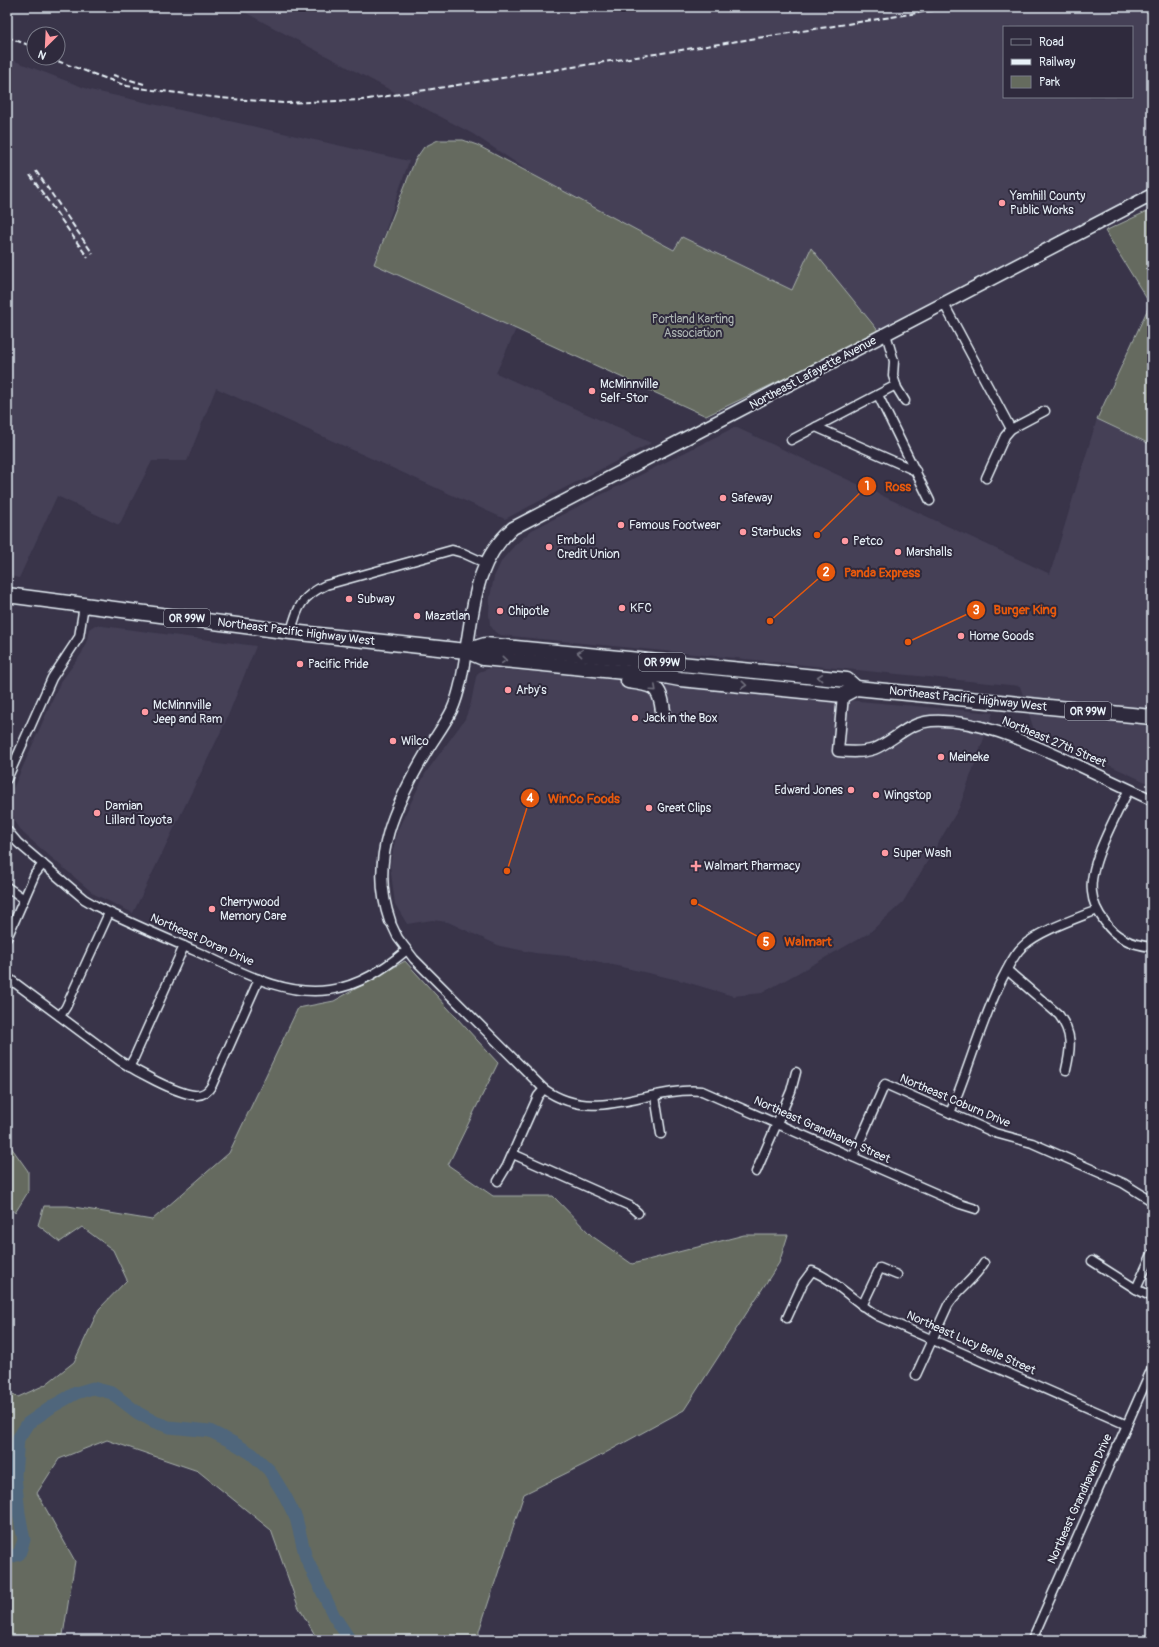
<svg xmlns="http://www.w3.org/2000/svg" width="1159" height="1647" viewBox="0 0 1159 1647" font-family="Pangolin,sans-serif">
  <rect width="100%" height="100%" fill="#393449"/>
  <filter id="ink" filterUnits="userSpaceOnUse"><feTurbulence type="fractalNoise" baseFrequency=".025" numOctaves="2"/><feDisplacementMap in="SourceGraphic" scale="8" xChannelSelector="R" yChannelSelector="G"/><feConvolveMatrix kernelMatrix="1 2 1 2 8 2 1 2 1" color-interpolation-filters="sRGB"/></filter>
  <g filter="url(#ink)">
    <g fill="#454057" fill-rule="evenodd">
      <path d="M 235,7 L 1152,7 L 1152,187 L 880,333 L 811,249 L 793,290 L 682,237 L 674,250 L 536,176 L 473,134 ZM 1004,27 L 1132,27 L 1132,97 L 1004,97 Z"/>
      <polygon points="7,58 90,90 409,161 374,264 516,329 496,373 651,443 505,519 216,388 187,461 152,461 119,525 57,496 19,578 7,575"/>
      <polygon points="1097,419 1152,445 1152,785 1034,730 1020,686 501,635 495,632 490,625 489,614 490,597 494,577 502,560 515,545 532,530 735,427 1050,574"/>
      <polygon points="95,625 256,646 225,723 133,913 94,894 23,833 14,820 10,805 12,791 60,683 82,653 87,640 89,629"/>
      <polygon points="490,668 993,713 959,808 903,902 869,933 762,993 733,996 683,981 578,957 535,953 500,946 448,922 432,920 407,924 395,904 390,865 397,831 425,774 465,719 471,703 476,677 479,672"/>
    </g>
    <g fill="#656b5e" stroke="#a6aeab">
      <polygon points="438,140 463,140 477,145 674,250 682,237 792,290 811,248 880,333 706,416 374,264 415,160 424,147"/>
      <polygon points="1152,209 1152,445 1097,419 1150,304 1105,231"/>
      <polygon points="405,961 498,1063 448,1165 493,1196 553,1196 592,1236 632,1264 744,1235 788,1235 779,1263 684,1410 585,1464 524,1494 479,1631 479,1640 318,1640 298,1606 271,1530 198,1471 107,1440 59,1459 37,1493 75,1561 63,1635 7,1640 7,1393 18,1397 45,1385 74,1362 99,1309 127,1280 113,1250 82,1227 60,1242 38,1225 44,1206 68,1206 152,1220 229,1153 298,1008 334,1001"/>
      <polygon points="7,1146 11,1147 28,1171 28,1192 15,1213 7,1201"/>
    </g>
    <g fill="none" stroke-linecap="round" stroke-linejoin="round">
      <polyline stroke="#50667b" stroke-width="13" points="7,1558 19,1554 24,1540 19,1513 15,1476 18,1439 28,1423 53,1406 76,1393 93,1388 112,1393 138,1413 155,1422 169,1427 210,1431 234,1443 252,1454 269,1470 285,1496 296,1518 306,1558 334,1616 350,1640"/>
      <defs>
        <g id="minor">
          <polyline points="944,304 1011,429 1045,411"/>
          <polyline points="886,334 894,361 893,376 897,388 905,401"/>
          <polyline points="878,395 930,501"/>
          <polyline points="816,427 916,471"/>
          <polyline points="791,440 896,385"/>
          <polyline points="986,478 1005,436 1011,429"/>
          <path d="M 291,632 C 297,607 302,596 326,585 L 452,550 L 463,553 L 485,563"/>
          <polyline points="7,779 52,678 79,637 84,605"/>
          <path d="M 1129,789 C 1117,814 1088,865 1092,892 C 1093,903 1098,913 1105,922 C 1115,938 1134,945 1152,947"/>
          <path d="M 7,830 L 18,843 L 84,899 L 96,906 C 128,922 161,936 193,950 C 235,968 281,997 329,990 C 359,986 384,969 407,950"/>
          <polyline points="7,887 24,899"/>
          <path d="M 390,921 L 398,938 L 414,959 L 544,1089 C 596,1126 647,1086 702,1091 L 960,1204 L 976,1209"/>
          <polyline points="7,938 35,874 43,864"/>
          <path d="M 1007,970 L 1059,1015 C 1073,1034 1071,1048 1066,1070"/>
          <path d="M 7,977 L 120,1061 C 136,1071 175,1093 194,1095 C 203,1096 208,1092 212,1085 L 259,979"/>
          <polyline points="60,1016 66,1007 109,913"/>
          <polyline points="129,1067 134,1058 184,946"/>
          <polyline points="655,1096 661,1134"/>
          <path d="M 950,1113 C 969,1069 981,1022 1002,979 C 1008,968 1013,955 1023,946 C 1039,931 1075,919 1097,910"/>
          <polyline points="513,1154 630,1206 638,1213"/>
          <polyline points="853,1157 885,1084 995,1133 1032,1143 1123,1183 1152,1201"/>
          <polyline points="756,1172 791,1091 796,1072"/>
          <polyline points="498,1181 507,1166 538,1096 544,1089"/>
          <polyline points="1092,1261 1136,1289 1152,1297"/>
          <polyline points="1136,1289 1152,1254"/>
          <polyline points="862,1306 880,1268 897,1275"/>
          <path d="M 787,1318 L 803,1283 L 812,1271 C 834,1279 857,1304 878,1316 L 1127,1425"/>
          <path d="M 916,1375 L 948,1305 C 958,1289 974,1280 984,1263"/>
          <polyline points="1032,1640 1152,1368"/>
        </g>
        <g id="tertiary">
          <path d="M 843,695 L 838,751 C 850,752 863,753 874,749 C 894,741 907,723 931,721 C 976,718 1029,743 1069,761 C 1097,774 1124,787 1152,800"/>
          <path d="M 390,921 C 368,858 396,803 428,749 C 436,736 445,724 452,710 C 460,692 463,671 466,651"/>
        </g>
        <path id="secondary" d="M 466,651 C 474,605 475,561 513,528 L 713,424 L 1152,195"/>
        <g id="trunk">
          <polyline points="7,595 291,632 466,651 483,658 664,676 680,679 843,695 856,688 1152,717"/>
          <polyline points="466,651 485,645 847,680 856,688"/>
          <path d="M 628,681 C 653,684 660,685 663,711"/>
        </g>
      </defs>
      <use href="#minor" stroke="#e8f1f8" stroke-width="11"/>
      <use href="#tertiary" stroke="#e8f1f8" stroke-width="13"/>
      <use href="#secondary" stroke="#e8f1f8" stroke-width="15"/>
      <use href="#trunk" stroke="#e8f1f8" stroke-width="17"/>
      <use href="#minor" stroke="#2f2a3d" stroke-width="8"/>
      <use href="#tertiary" stroke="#2f2a3d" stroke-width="10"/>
      <use href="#secondary" stroke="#2f2a3d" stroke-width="12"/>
      <use href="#trunk" stroke="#2f2a3d" stroke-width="14"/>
      <g stroke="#e8f1f8" stroke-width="2" stroke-dasharray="6 3" stroke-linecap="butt">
        <polyline points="7,37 34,47"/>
        <polyline points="49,58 127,86 153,90 221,98 283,103 362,100 955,7"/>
        <polyline points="113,75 144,84"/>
        <polyline points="36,171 93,254"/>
        <polyline points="30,175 88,258"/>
        <polyline points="7,313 12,320"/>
      </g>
    </g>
    <defs><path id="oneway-chevron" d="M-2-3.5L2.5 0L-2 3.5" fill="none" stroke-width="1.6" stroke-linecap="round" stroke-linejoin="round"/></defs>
    <g stroke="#70707e">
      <use href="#oneway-chevron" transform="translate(580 653) rotate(-174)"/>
      <use href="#oneway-chevron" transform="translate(504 660) rotate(5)"/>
      <use href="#oneway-chevron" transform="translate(820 677) rotate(-174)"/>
      <use href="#oneway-chevron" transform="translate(744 685) rotate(6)"/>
      <use href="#oneway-chevron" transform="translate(654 689) rotate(42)"/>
    </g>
  </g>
  <g fill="#ff9aa2" stroke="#2f2a3d" stroke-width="1.5">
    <circle cx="1002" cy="203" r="4"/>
    <circle cx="592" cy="391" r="4"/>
    <circle cx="723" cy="498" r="4"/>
    <circle cx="621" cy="525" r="4"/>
    <circle cx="743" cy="532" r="4"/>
    <circle cx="845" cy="541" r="4"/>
    <circle cx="549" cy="547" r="4"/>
    <circle cx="898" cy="552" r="4"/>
    <circle cx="349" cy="599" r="4"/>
    <circle cx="622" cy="608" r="4"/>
    <circle cx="500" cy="611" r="4"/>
    <circle cx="417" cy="616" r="4"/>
    <circle cx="961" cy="636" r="4"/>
    <circle cx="300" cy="664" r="4"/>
    <circle cx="508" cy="690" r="4"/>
    <circle cx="145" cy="712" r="4"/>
    <circle cx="635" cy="718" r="4"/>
    <circle cx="393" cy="741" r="4"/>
    <circle cx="941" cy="757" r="4"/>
    <circle cx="851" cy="790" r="4"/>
    <circle cx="876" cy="795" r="4"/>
    <circle cx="649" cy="808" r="4"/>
    <circle cx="97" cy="813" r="4"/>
    <circle cx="885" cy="853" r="4"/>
    <path d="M694 860h4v4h4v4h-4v4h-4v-4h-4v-4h4z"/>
    <circle cx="212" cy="909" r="4"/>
  </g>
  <g text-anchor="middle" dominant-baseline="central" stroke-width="4" stroke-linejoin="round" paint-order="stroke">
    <g fill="#2f2a3d" stroke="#b0b5c0" stroke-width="1">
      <rect x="164" y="609" width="46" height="18" rx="3"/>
      <rect x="639" y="653" width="46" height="18" rx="3"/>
      <rect x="1065" y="702" width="46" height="18" rx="3"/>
    </g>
    <g font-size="11" font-weight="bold" fill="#e8f1f8">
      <text x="187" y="618">OR 99W</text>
      <text x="662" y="662">OR 99W</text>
      <text x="1088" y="711">OR 99W</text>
    </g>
    <g font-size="12" fill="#e8f1f8" stroke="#2f2a3d" text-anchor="start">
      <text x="1010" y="196">Yamhill County<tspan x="1010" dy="14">Public Works</tspan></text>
      <text x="600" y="384">McMinnville<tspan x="600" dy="14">Self-Stor</tspan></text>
      <text x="731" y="498">Safeway</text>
      <text x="629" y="525">Famous Footwear</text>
      <text x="751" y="532">Starbucks</text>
      <text x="557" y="540">Embold<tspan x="557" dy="14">Credit Union</tspan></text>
      <text x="853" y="541">Petco</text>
      <text x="906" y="552">Marshalls</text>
      <text x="357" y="599">Subway</text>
      <text x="630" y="608">KFC</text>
      <text x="508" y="611">Chipotle</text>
      <text x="425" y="616">Mazatlan</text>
      <text x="969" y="636">Home Goods</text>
      <text x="308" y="664">Pacific Pride</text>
      <text x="516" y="690">Arby's</text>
      <text x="153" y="705">McMinnville<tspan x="153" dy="14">Jeep and Ram</tspan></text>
      <text x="643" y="718">Jack in the Box</text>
      <text x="401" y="741">Wilco</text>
      <text x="949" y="757">Meineke</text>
      <text x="843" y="790" text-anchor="end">Edward Jones</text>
      <text x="884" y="795">Wingstop</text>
      <text x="105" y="806">Damian<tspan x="105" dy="14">Lillard Toyota</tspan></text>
      <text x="657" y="808">Great Clips</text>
      <text x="893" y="853">Super Wash</text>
      <text x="704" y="866">Walmart Pharmacy</text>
      <text x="220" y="902">Cherrywood<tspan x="220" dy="14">Memory Care</tspan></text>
    </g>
    <g font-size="12" fill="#adb5b3" stroke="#2f2a3d">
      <text x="693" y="319">Portland Karting<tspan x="693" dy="14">Association</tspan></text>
    </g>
    <g font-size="12" fill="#e8f1f8" stroke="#2f2a3d">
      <text transform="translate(813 373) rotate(-28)">Northeast Lafayette Avenue</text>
      <text transform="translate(296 632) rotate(7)">Northeast Pacific Highway West</text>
      <text transform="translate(968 699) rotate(6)">Northeast Pacific Highway West</text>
      <text transform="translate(1054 742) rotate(23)">Northeast 27th Street</text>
      <text transform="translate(202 940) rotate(24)">Northeast Doran Drive</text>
      <text transform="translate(955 1101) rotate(23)">Northeast Coburn Drive</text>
      <text transform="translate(822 1130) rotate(24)">Northeast Grandhaven Street</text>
      <text transform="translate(971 1343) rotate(24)">Northeast Lucy Belle Street</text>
      <text transform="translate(1080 1499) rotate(-66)">Northeast Grandhaven Drive</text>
    </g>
  </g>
  <path fill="none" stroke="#e8590c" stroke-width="1.5" d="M817 535L867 486M770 621L826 572M908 642L976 610M507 871L530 798M694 902L766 941"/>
  <g fill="#e8590c" stroke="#2f2a3d" stroke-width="1.5">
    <circle cx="817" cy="535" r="4"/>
    <circle cx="770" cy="621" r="4"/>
    <circle cx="908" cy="642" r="4"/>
    <circle cx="507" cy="871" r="4"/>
    <circle cx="694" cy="902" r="4"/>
    <circle cx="867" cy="486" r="10"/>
    <circle cx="826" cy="572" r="10"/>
    <circle cx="976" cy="610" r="10"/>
    <circle cx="530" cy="798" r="10"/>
    <circle cx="766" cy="941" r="10"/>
  </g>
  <g font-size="12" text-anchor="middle" font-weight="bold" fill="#fff">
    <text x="867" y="490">1</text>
    <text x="826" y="576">2</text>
    <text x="976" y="614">3</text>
    <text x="530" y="802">4</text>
    <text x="766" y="946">5</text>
  </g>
  <g font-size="13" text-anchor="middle" font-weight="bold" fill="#e8590c" stroke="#2f2a3d" stroke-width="4" stroke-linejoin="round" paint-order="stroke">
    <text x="898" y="491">Ross</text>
    <text x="882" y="577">Panda Express</text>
    <text x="1025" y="614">Burger King</text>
    <text x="584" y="803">WinCo Foods</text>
    <text x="808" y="946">Walmart</text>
  </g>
  <rect width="1159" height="1647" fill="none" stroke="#2f2a3d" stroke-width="24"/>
  <rect x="12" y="12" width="1135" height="1623" fill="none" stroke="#e8f1f8" stroke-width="1.5" filter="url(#ink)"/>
  <rect x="1003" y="26" width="130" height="72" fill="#2f2a3d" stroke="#797a88"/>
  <rect x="1011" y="39" width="20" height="6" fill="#2f2a3d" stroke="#797a88"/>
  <text x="1039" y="46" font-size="12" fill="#e8f1f8">Road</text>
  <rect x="1011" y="59" width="20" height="6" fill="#e8f1f8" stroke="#797a88"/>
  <text x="1039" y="66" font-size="12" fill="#e8f1f8">Railway</text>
  <rect x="1011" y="76" width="20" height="12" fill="#656b5e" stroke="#797a88"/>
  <text x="1039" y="86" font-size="12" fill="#e8f1f8">Park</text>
  <g transform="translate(46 46) rotate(204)"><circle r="19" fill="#2f2a3d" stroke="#797a88"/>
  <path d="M0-3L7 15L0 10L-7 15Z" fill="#ff9aa2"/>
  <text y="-6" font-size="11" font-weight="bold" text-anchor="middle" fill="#e8f1f8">N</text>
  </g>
</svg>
